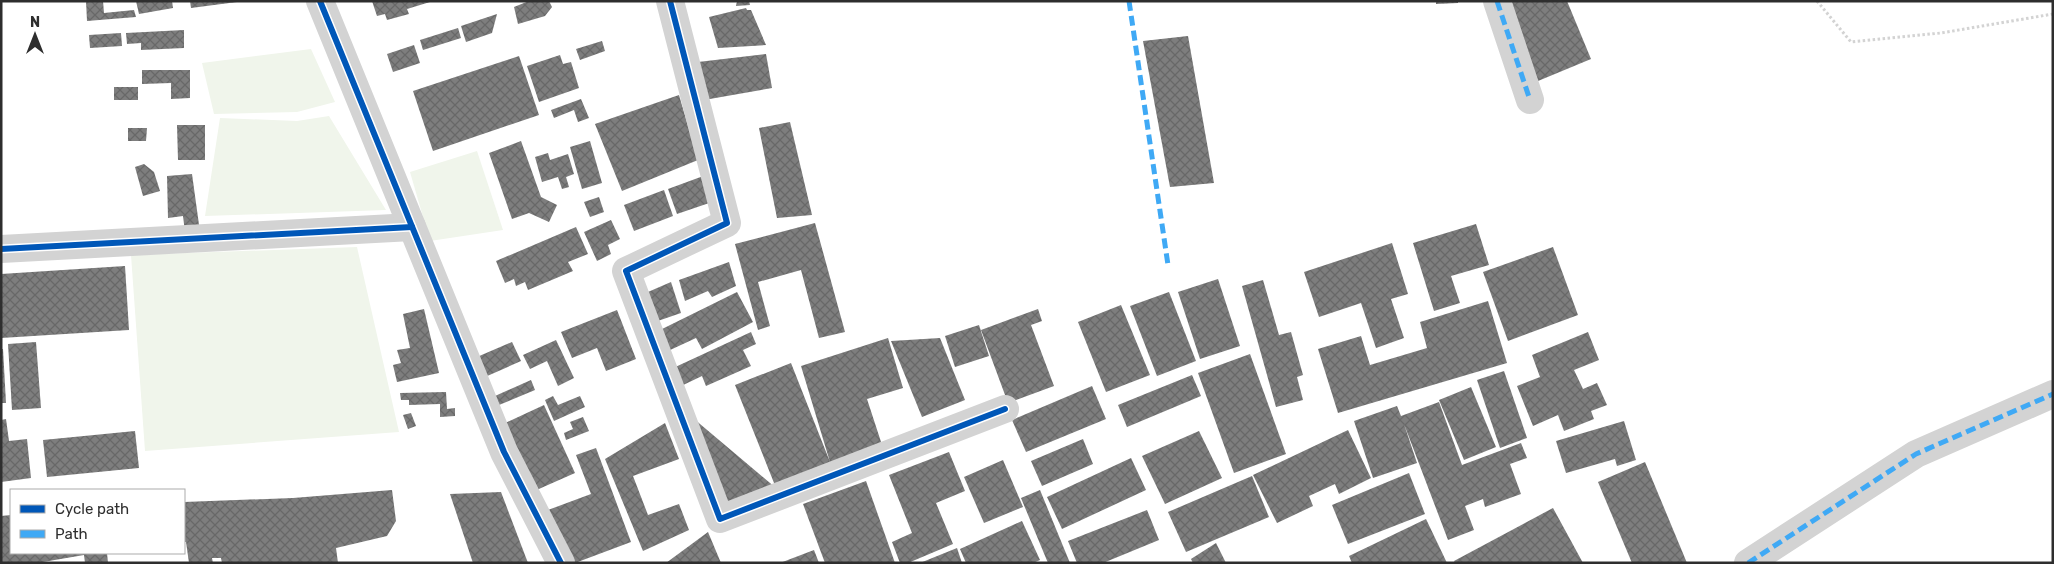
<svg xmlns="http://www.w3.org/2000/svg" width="2054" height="564" viewBox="0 0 2054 564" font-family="Rubik,sans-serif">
  <defs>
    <pattern id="building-cross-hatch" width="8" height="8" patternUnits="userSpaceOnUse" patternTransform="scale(1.25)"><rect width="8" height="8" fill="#7e7e7e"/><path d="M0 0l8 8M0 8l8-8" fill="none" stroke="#686868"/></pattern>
  </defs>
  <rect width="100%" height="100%" fill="#fff"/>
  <g fill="#f0f5eb">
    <polygon points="311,49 335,102 297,112 214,114 202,63"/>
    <polygon points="329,116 386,210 205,216 220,118 297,121"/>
    <polygon points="477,151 503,230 430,241 410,172"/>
    <polygon points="357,247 399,432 145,451 131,255"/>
  </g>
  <g fill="url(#building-cross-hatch)">
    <polygon points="86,1 103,1 104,13 134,10 136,17 87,21"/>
    <polygon points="136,1 172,1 173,8 139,14"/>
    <polygon points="190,1 237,1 237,2 191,8"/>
    <polygon points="372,1 430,1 430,2 407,9 409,14 387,20 385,14 377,16"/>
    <polygon points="529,1 549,1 552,7 545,16 518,24 514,7"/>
    <polygon points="737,1 749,1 750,5 736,6"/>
    <polygon points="1436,1 1458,1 1458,3 1436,4"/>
    <polygon points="1505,1 1567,1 1591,59 1538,81"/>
    <polygon points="746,8 747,10 751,10 766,45 718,48 709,17"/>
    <polygon points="497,14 492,33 466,42 461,26"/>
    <polygon points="458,28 461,38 423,50 420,40"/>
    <polygon points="184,30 184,48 141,50 141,43 127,44 126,33"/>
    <polygon points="121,33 122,46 90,48 89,35"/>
    <polygon points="1188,36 1214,183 1170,187 1143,41"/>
    <polygon points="602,41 605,51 580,60 576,49"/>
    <polygon points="414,45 420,63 393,72 387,54"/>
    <polygon points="766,54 772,88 704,100 698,62"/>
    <polygon points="560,55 563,64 571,62 579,88 539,102 527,66"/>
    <polygon points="519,56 539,115 433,151 413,91"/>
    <polygon points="142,70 190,70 190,98 171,99 171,83 142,84"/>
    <rect x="114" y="87" width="24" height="13"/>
    <polygon points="679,95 698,160 622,191 595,124"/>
    <polygon points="581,99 589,118 578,122 574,110 554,118 551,110"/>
    <polygon points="790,122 812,215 777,218 759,128"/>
    <polygon points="177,125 205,125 205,160 178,160"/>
    <polygon points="128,128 147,128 146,141 128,141"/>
    <polygon points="521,141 541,197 557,205 549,222 529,213 512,219 489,153"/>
    <polygon points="590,141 602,183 582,189 570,147"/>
    <polygon points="548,153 550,160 568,154 574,174 566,177 569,187 562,189 558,177 542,182 535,157"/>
    <polygon points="144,164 154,172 160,191 143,196 135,167"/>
    <polygon points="192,174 200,232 185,232 183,216 168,218 167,176"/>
    <polygon points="706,175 715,201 677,214 668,189"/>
    <polygon points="664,190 673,216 634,231 624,205"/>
    <polygon points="599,197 604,212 590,217 584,202"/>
    <polygon points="611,220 620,239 608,245 611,254 597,261 584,232"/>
    <polygon points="815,223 845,332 819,338 801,270 758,282 770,326 758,330 735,244"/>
    <polygon points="1476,224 1489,265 1451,276 1460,303 1434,311 1413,243"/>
    <polygon points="576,227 588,254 568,262 573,271 528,290 525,282 516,286 514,279 505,283 496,261"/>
    <polygon points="1392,243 1408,294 1391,299 1404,338 1376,348 1361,303 1319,317 1304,272"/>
    <polygon points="1553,247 1578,315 1508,341 1483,272"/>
    <polygon points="729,262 736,286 712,297 708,291 685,301 679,280"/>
    <polygon points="125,266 129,330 1,338 1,274"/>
    <polygon points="1218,279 1240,346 1200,359 1178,292"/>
    <polygon points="1263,280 1279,335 1291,332 1303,375 1297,377 1303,400 1276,407 1242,286"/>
    <polygon points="671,282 681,313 649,324 641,295"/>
    <polygon points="737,292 753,322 702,349 696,338 668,351 658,331"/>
    <polygon points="1169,292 1196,361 1157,376 1130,306"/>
    <polygon points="1488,301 1507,363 1338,413 1318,349 1361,336 1370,365 1427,348 1420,322"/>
    <polygon points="1121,305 1150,375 1106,392 1078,322"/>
    <polygon points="424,309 439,373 397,382 393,365 401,363 397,350 410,348 403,314"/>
    <polygon points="1038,309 1042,321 1031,325 1054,386 1008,403 981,330"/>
    <polygon points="617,310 636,359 606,371 597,348 572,358 561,332"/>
    <polygon points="979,325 989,356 955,367 945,336"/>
    <polygon points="751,332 756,344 743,350 751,366 706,386 702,376 679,387 671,369"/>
    <polygon points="1588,332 1599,360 1574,370 1583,389 1597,383 1607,405 1591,411 1594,419 1564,431 1558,415 1533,426 1517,386 1540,377 1532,355"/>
    <polygon points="888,338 903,388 867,399 883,448 831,464 832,465 776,488 726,504 687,413 776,488 735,385 791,363 830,462 801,366"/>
    <polygon points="940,338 965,400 922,417 891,341"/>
    <polygon points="556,340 574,378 558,386 547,361 530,369 523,355"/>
    <polygon points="36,342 41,408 12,410 8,344"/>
    <polygon points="512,342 521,361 485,377 477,357"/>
    <polygon points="1,349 3,349 6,403 1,403"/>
    <polygon points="1250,354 1286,454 1234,473 1198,373"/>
    <polygon points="1504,371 1527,438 1500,448 1477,380"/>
    <polygon points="1192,375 1201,396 1127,427 1118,405"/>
    <polygon points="531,380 535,390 499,405 495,396"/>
    <polygon points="1092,386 1106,419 1026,452 1012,420"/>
    <polygon points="1471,387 1496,447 1464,460 1439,400"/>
    <polygon points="446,392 447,409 455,408 455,416 440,417 440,404 409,405 409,400 401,400 400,393"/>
    <polygon points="553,396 558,405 580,396 585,407 554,421 545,400"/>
    <polygon points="1439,402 1462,465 1521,443 1527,458 1510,464 1521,494 1485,507 1483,499 1465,506 1474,530 1448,540 1404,424 1417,463 1373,478 1354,421 1397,406 1401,416"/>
    <polygon points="544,405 575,473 532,492 501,425"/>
    <polygon points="411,413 416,426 408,429 403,415"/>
    <polygon points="583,417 589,431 566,440 564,433 573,429 570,422"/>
    <polygon points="6,419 9,441 27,439 31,478 1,482 1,420"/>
    <polygon points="1624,421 1636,460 1617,466 1615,459 1566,473 1556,441"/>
    <polygon points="665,423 679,459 633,476 648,515 679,504 689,530 643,551 605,459"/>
    <polygon points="1348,430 1371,478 1339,494 1335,484 1309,496 1313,506 1277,523 1253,475"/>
    <polygon points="135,431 139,468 47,477 43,440"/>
    <polygon points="1199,431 1222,478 1165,504 1142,456"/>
    <polygon points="1083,439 1093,464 1042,486 1031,461"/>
    <polygon points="596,448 631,542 575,563 569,563 548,510 591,494 576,455"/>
    <polygon points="949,452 965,491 936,503 953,544 908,563 900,563 892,542 912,533 889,475"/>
    <polygon points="1131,458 1146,490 1062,529 1047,497"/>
    <polygon points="1003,460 1023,507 984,523 964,477"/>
    <polygon points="1645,462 1687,563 1632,563 1598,482"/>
    <polygon points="1409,473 1425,514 1348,544 1332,505"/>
    <polygon points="1252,476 1269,517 1186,552 1168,512"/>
    <polygon points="866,481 895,563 825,563 803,504"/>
    <polygon points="392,490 396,521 387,536 336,548 338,563 222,563 221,558 212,558 213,563 189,563 186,542 184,542 184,502 293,498"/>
    <polygon points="1040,490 1070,563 1048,563 1021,498"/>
    <polygon points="501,492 528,563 473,563 450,494"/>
    <polygon points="1553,508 1583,563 1455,563 1454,561"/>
    <polygon points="1147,510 1159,540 1103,563 1077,563 1068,541"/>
    <polygon points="11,515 11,553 107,553 108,563 85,563 84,555 37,563 1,563 1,516"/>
    <polygon points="1426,519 1447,563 1352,563 1349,556"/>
    <polygon points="1022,521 1040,560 1033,563 966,563 960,549"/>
    <polygon points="708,532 721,563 666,563"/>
    <polygon points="1216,543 1226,563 1193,563 1191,559"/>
    <polygon points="957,548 962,563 920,563"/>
    <polygon points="814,550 819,563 780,563"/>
  </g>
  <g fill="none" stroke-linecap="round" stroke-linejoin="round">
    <polyline stroke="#d3d3d3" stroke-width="3" stroke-dasharray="2.5 2.5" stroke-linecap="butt" points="1817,1 1851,42 1941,33 2053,14"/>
    <g stroke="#d3d3d3" stroke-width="28">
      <polyline points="670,1 727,223 626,271 720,519 1005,409"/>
      <polyline points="1497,1 1530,100"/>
      <polyline points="1,249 412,227"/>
      <polyline points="1748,563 1916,454 2053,394"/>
    </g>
    <polyline stroke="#d3d3d3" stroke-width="28" points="320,1 504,452 561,563"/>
    <g stroke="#3fa9f5" stroke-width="5" stroke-dasharray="10 5" stroke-linecap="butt">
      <polyline points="1129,1 1168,265"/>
      <polyline points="1497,1 1530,100"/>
      <polyline points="1748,563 1916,454 2053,394"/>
    </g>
    <defs>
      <g id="cycleway">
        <polyline points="320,1 504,452 561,563"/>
        <polyline points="670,1 727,223 626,271 720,519 1005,409"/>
        <polyline points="1,249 412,227"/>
      </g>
    </defs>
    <use href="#cycleway" stroke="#fff" stroke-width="9"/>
    <use href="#cycleway" stroke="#0057b8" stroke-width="6"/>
  </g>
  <rect width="2054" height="564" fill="none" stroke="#2e2e2e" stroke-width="5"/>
  <rect x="10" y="489" width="175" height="65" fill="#ffffff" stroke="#ababab"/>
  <rect x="20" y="505" width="25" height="8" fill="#0057b8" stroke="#ababab"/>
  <text x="55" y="514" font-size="15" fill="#2e2e2e">Cycle path</text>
  <rect x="20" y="530" width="25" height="8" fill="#3fa9f5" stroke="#ababab"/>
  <text x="55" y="539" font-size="15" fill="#2e2e2e">Path</text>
  <g transform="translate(35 35)" stroke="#ffffff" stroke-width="4" paint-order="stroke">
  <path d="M0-4L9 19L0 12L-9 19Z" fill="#2e2e2e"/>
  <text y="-8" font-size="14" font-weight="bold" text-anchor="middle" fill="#2e2e2e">N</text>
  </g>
</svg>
